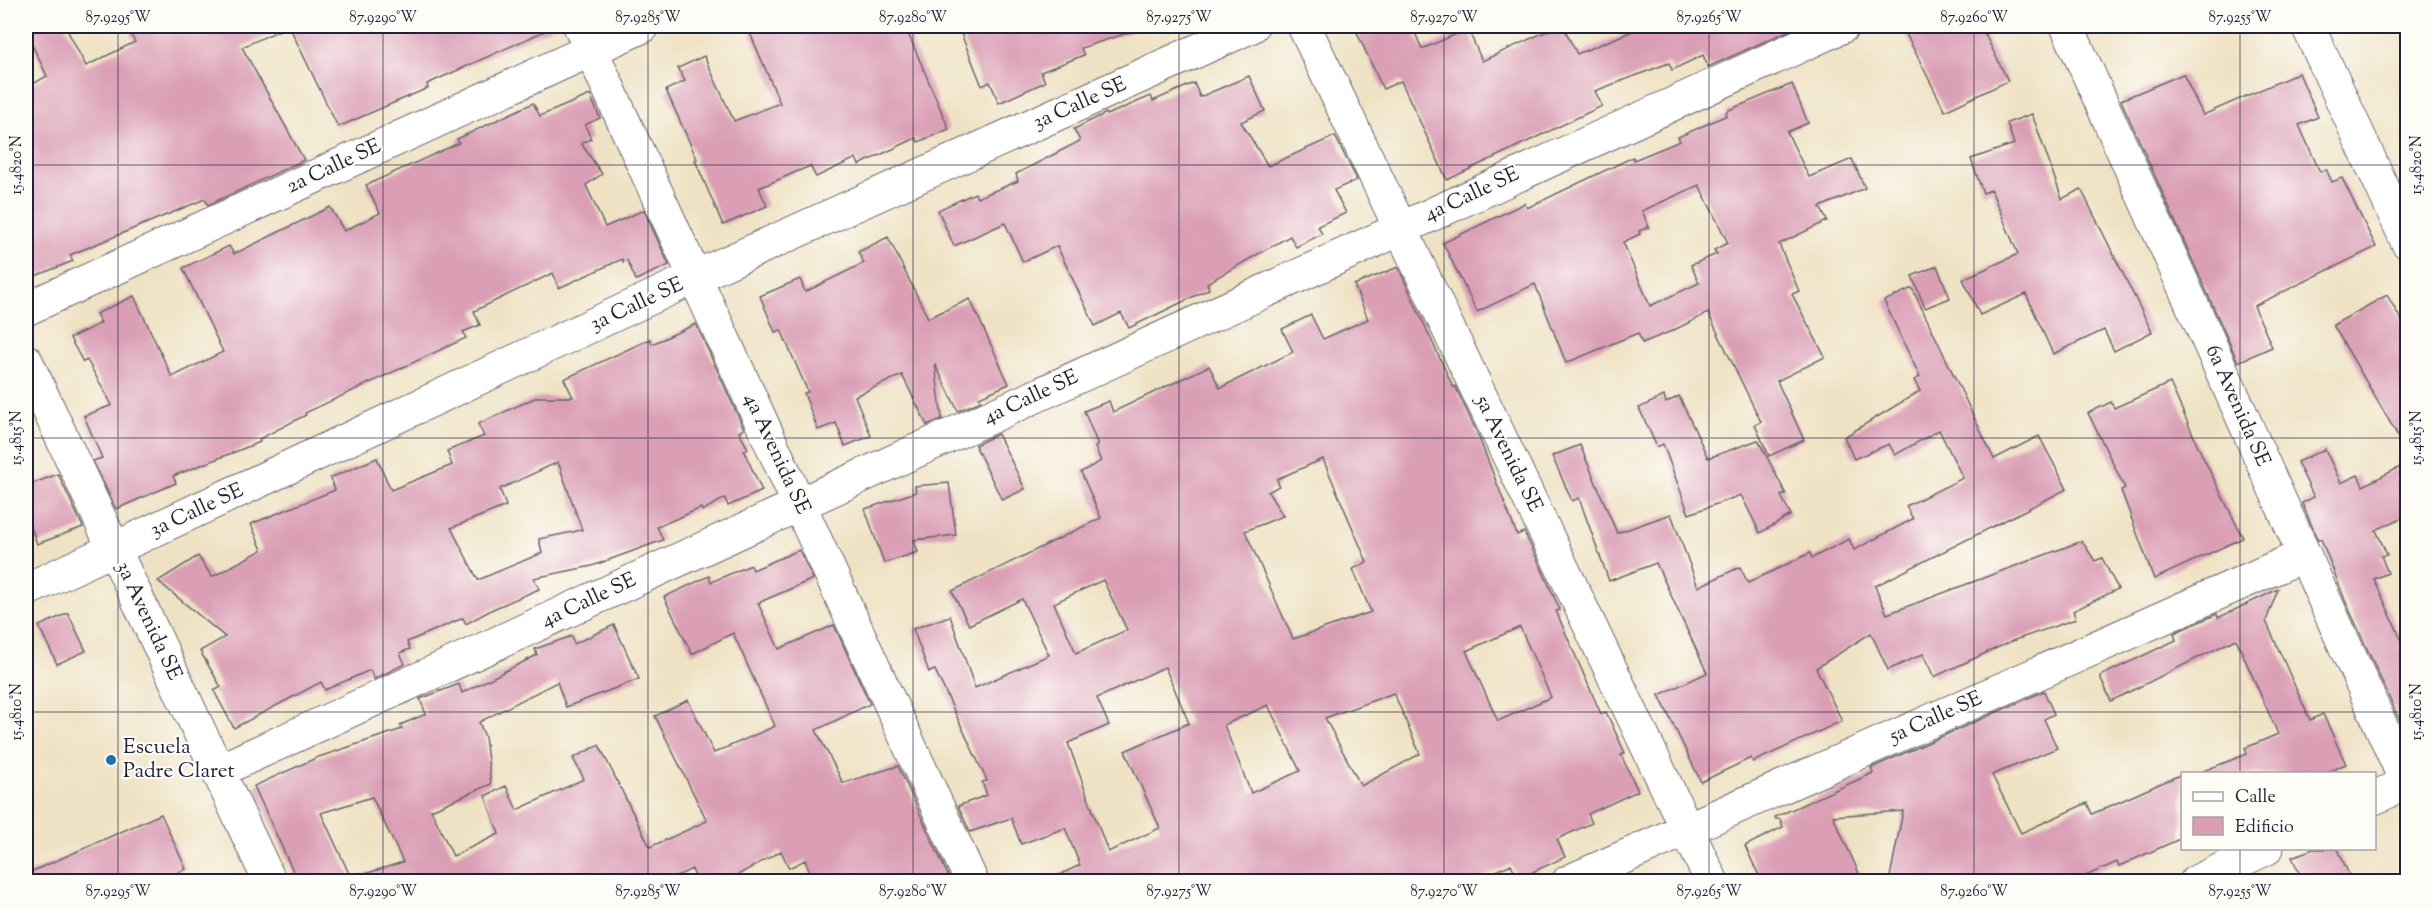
<svg xmlns="http://www.w3.org/2000/svg" width="2433" height="907" viewBox="0 0 2433 907" font-family="'Sorts Mill Goudy',serif">
  <rect width="100%" height="100%" fill="#fdfcf7"/>
  <filter id="ink" filterUnits="userSpaceOnUse"><feTurbulence type="fractalNoise" baseFrequency=".0167" numOctaves="2"/><feDisplacementMap in="SourceGraphic" scale="12" xChannelSelector="R" yChannelSelector="G"/><feConvolveMatrix kernelMatrix="1 2 1 2 8 2 1 2 1" color-interpolation-filters="sRGB"/></filter>
  <filter id="wash" filterUnits="userSpaceOnUse"><feTurbulence type="fractalNoise" baseFrequency=".008" numOctaves="4" result="noise"/><feDisplacementMap in="SourceGraphic" scale="24" xChannelSelector="R" yChannelSelector="G"/><feGaussianBlur stdDeviation="1.35" result="paint"/><feColorMatrix in="noise" values="0 0 0 0 0 0 0 0 0 0 0 0 0 0 0 0 0 1.4 0 .05"/><feComposite in="paint" operator="in"/></filter>
  <g filter="url(#wash)">
    <rect width="100%" height="100%" fill="#efe2c4"/>
    <g id="blocks">
      <g fill="#da9eb5" fill-rule="evenodd">
        <polygon points="26,26 65,26 86,66 135,42 126,26 556,26 427,84 428,88 338,127 289,26 242,47 304,160 208,205 205,199 70,255 73,261 26,280 26,88 47,76 26,32"/>
        <polygon points="747,26 905,26 949,129 918,142 916,138 859,165 856,158 816,177 810,166 759,188 767,206 723,225 695,160 697,159 666,90 685,81 678,68 704,56 734,121 780,103"/>
        <polygon points="958,26 1134,26 1134,31 1081,48 1084,55 1041,72 1045,82 999,103 990,82 982,86"/>
        <polygon points="1354,26 1412,26 1422,49 1468,29 1482,61 1558,26 1563,26 1577,54 1630,32 1627,26 1799,26 1708,67 1703,55 1672,70 1669,63 1595,91 1602,106 1447,180 1401,81 1383,89"/>
        <polygon points="1902,26 1981,26 2008,81 1945,111"/>
        <polygon points="2299,73 2318,117 2299,125 2320,172 2326,169 2332,182 2342,178 2376,247 2254,306 2272,347 2238,362 2121,100 2183,74 2203,115"/>
        <polygon points="1249,76 1265,111 1241,122 1268,166 1335,136 1357,180 1334,190 1346,213 1318,226 1322,234 1296,247 1290,236 1207,283 1209,289 1129,328 1121,313 1095,326 1057,246 1023,262 1005,223 954,246 938,210 975,193 977,198 1018,181 1016,174 1080,141 1074,129 1106,113 1107,115 1151,96 1153,101 1194,83 1200,97"/>
        <path d="M 1792,84 L 1808,123 L 1787,132 L 1809,177 L 1852,159 L 1865,188 L 1820,207 L 1827,221 L 1779,244 L 1799,291 L 1792,294 L 1825,357 L 1777,381 L 1804,440 L 1769,456 L 1755,425 L 1761,422 L 1708,313 L 1672,331 L 1642,343 L 1638,333 L 1566,363 L 1535,284 L 1477,312 L 1443,243 L 1525,203 L 1527,208 L 1633,157 L 1634,160 L 1680,141 L 1678,137 L 1727,115 L 1726,112 L 1729,110 ZM 1699,185 L 1728,243 L 1714,250 L 1717,254 L 1691,265 L 1699,283 L 1650,306 L 1623,242 L 1640,234 L 1639,231 L 1649,227 L 1642,211 Z"/>
        <polygon points="590,95 600,118 585,125 591,139 581,143 602,174 586,185 605,227 644,210 669,265 636,280 627,260 623,262 622,259 559,288 553,273 474,311 480,325 463,332 466,338 305,413 306,415 259,439 260,442 173,476 176,483 116,509 93,461 102,458 84,416 112,405 87,360 83,362 70,338 101,323 96,314 134,296 172,377 223,352 183,268 229,246 234,254 330,207 344,231 380,213 366,185 459,143 457,139 533,103 540,116"/>
        <polygon points="2032,114 2062,199 2081,189 2152,332 2114,351 2104,330 2053,354 2026,294 1980,315 1963,279 2018,254 1991,190 1983,193 1971,159 2014,144 2007,123"/>
        <polygon points="888,237 928,318 970,299 1009,384 979,397 981,401 958,411 935,364 942,419 927,425 902,375 855,396 871,436 845,446 836,423 818,430 804,393 808,392 781,330 775,332 760,296 800,279 805,292 864,263 858,252"/>
        <polygon points="1937,266 1950,298 1925,308 1912,276"/>
        <path d="M 1398,267 L 1453,387 L 1455,386 L 1478,435 L 1517,535 L 1524,532 L 1540,565 L 1560,610 L 1556,611 L 1601,714 L 1606,712 L 1625,753 L 1621,755 L 1638,791 L 1588,814 L 1592,823 L 1557,839 L 1565,857 L 1518,879 L 1511,864 L 1474,882 L 1045,882 L 1080,865 L 1065,828 L 1021,844 L 1011,818 L 970,832 L 958,806 L 987,795 L 982,782 L 987,781 L 935,670 L 929,672 L 913,629 L 950,616 L 975,688 L 1049,655 L 1022,599 L 969,625 L 952,591 L 1101,518 L 1081,472 L 1101,461 L 1095,447 L 1098,445 L 1084,411 L 1109,401 L 1113,412 L 1209,366 L 1220,388 L 1293,352 L 1282,329 L 1311,315 L 1323,339 L 1368,319 L 1354,285 ZM 1323,459 L 1367,562 L 1353,569 L 1371,612 L 1293,639 L 1245,531 L 1283,516 L 1268,492 L 1279,486 L 1277,479 ZM 1103,580 L 1127,630 L 1076,653 L 1054,603 ZM 1520,627 L 1551,697 L 1498,721 L 1466,651 ZM 1165,667 L 1189,723 L 1125,751 L 1160,828 L 1108,852 L 1068,743 L 1109,725 L 1097,698 ZM 1394,693 L 1420,754 L 1361,786 L 1325,718 ZM 1268,705 L 1300,771 L 1251,793 L 1224,725 Z"/>
        <polygon points="1912,288 1994,459 2039,436 2067,489 1875,586 1887,614 2082,541 2095,561 2102,558 2118,589 2073,611 2076,619 2012,641 1934,677 1923,654 1888,670 1871,633 1816,668 1842,721 1753,762 1751,758 1701,782 1659,695 1707,673 1656,563 1609,581 1579,498 1572,501 1552,456 1580,445 1617,533 1671,514 1698,587 1740,567 1748,583 1810,553 1812,558 1849,539 1854,550 1913,519 1906,506 1963,478 1939,430 1895,455 1889,444 1854,459 1844,437 1920,391 1914,380 1920,377 1884,301"/>
        <polygon points="2387,295 2408,332 2408,453 2333,325"/>
        <path d="M 696,324 L 744,429 L 739,432 L 748,449 L 744,451 L 762,491 L 728,506 L 725,498 L 702,511 L 701,508 L 657,527 L 663,540 L 592,566 L 534,578 L 539,589 L 493,609 L 466,624 L 463,618 L 407,642 L 410,649 L 400,653 L 405,664 L 374,679 L 370,670 L 325,690 L 321,682 L 234,728 L 214,691 L 221,687 L 200,651 L 225,637 L 158,581 L 198,556 L 212,577 L 262,550 L 251,524 L 335,490 L 330,478 L 377,458 L 391,490 L 452,465 L 447,451 L 484,436 L 478,424 L 537,397 L 573,397 L 564,379 L 650,339 L 652,344 ZM 558,462 L 582,530 L 539,539 L 542,553 L 478,580 L 451,528 L 506,506 L 500,489 Z"/>
        <polygon points="2170,383 2202,455 2243,538 2154,579 2121,490 2125,488 2088,413 2111,402 2114,408"/>
        <polygon points="1664,396 1666,403 1679,396 1708,458 1758,440 1786,494 1781,496 1791,515 1760,533 1741,495 1689,514 1663,444 1657,447 1639,408"/>
        <polygon points="998,434 1025,489 1002,500 975,445"/>
        <polygon points="2325,449 2341,483 2358,475 2363,486 2408,463 2408,515 2376,530 2387,555 2381,556 2388,573 2374,579 2408,654 2408,739 2345,600 2321,539 2318,540 2302,503 2314,497 2297,462"/>
        <polygon points="58,474 83,527 37,544 26,513 26,486"/>
        <polygon points="949,483 956,535 914,540 918,552 884,563 865,509 916,492 915,486"/>
        <polygon points="799,550 813,579 758,603 779,649 834,625 870,704 816,730 843,783 898,766 951,882 814,882 805,860 789,868 781,851 725,882 697,882 692,869 665,882 359,882 358,876 403,862 372,797 321,813 353,882 298,882 254,786 316,758 402,729 400,725 426,714 420,699 459,684 462,693 537,655 535,649 572,636 574,644 614,625 639,679 566,707 557,682 479,722 485,737 491,784 431,810 453,856 499,834 485,796 506,786 517,810 584,779 573,758 599,745 650,847 707,821 655,716 688,700 714,753 775,726 733,633 692,654 664,597 709,576 711,582 751,565 753,570"/>
        <polygon points="2278,589 2266,621 2310,720 2323,714 2346,764 2323,774 2203,774 2203,771 2247,754 2245,748 2278,734 2236,639 2111,701 2100,676 2176,640 2174,633 2217,614 2218,618"/>
        <polygon points="68,613 86,651 57,664 39,626"/>
        <polygon points="2044,691 2054,714 2044,719 2057,748 1992,775 2021,833 2087,803 2092,814 2182,774 2182,838 2119,866 2117,862 2072,882 1889,882 1903,811 1833,816 1863,882 1762,882 1745,846 1783,827 1780,819 1776,819 1775,817 1873,773 1871,768"/>
        <polygon points="161,814 186,869 158,882 26,882 26,874"/>
        <polygon points="2313,849 2338,849 2352,882 2303,882 2292,857"/>
      </g>
    </g>
  </g>
  <g filter="url(#ink)">
    <use href="#blocks" fill-opacity="0" stroke="#6a656b" stroke-width="1.5"/>
    <g fill="none" stroke-linecap="round" stroke-linejoin="round">
      <defs>
        <g id="minor">
          <polyline points="580,26 972,882"/>
          <polyline points="2067,26 2408,786"/>
          <polyline points="2308,26 2408,243"/>
          <polyline points="26,309 643,26"/>
          <polyline points="26,361 270,882"/>
          <polyline points="218,771 1843,26"/>
          <polyline points="2374,798 2408,782"/>
          <polyline points="1568,882 2304,555"/>
          <polyline points="2196,882 2267,848"/>
        </g>
        <g id="tertiary">
          <polyline points="1304,26 1712,882"/>
          <polyline points="26,590 695,277 1252,26"/>
        </g>
      </defs>
      <use href="#minor" stroke="#6a656b" stroke-width="35"/>
      <use href="#tertiary" stroke="#6a656b" stroke-width="35"/>
      <use href="#minor" stroke="#fff" stroke-width="33"/>
      <use href="#tertiary" stroke="#fff" stroke-width="33"/>
    </g>
  </g>
  <path fill="none" stroke="#22223b" stroke-width="1.5" stroke-opacity="0.45" d="M 118,26 L 118,882M 383,26 L 383,882M 648,26 L 648,882M 913,26 L 913,882M 1179,26 L 1179,882M 1444,26 L 1444,882M 1709,26 L 1709,882M 1974,26 L 1974,882M 2240,26 L 2240,774M 26,165 L 2408,165M 26,438 L 2408,438M 26,712 L 2408,712M 2240,848 L 2240,882"/>
  <circle fill="#1f6fb2" stroke="#fdfcf7" stroke-width="2" cx="111" cy="760" r="6"/>
  <g text-anchor="middle" dominant-baseline="central" stroke-width="4.5" stroke-linejoin="round" paint-order="stroke">
    <g font-size="21" fill="#22223b" stroke="#fdfcf7">
      <text transform="translate(1080 104) rotate(-24)">3a Calle SE</text>
      <text transform="translate(334 167) rotate(-25)">2a Calle SE</text>
      <text transform="translate(1472 195) rotate(-25)">4a Calle SE</text>
      <text transform="translate(637 305) rotate(-25)">3a Calle SE</text>
      <text transform="translate(1031 398) rotate(-25)">4a Calle SE</text>
      <text transform="translate(2237 406) rotate(66)">6a Avenida SE</text>
      <text transform="translate(776 454) rotate(65)">4a Avenida SE</text>
      <text transform="translate(1508 454) rotate(64)">5a Avenida SE</text>
      <text transform="translate(197 511) rotate(-25)">3a Calle SE</text>
      <text transform="translate(589 601) rotate(-25)">4a Calle SE</text>
      <text transform="translate(148 621) rotate(65)">3a Avenida SE</text>
      <text transform="translate(1936 718) rotate(-24)">5a Calle SE</text>
    </g>
    <g font-size="21" fill="#22223b" stroke="#fdfcf7" text-anchor="start">
      <text x="123" y="748">Escuela<tspan x="123" dy="24">Padre Claret</tspan></text>
    </g>
  </g>
  <rect width="2433" height="907" fill="none" stroke="#fdfcf7" stroke-width="66"/>
  <rect x="2181" y="772" width="195" height="78" fill="#fdfcf7" stroke="#a5a5ac" stroke-width="1.5"/>
  <rect x="2193" y="792" width="30" height="9" fill="#ffffff" stroke="#a5a5ac" stroke-width="1.5"/>
  <text x="2235" y="802" font-size="18" fill="#22223b">Calle</text>
  <rect x="2193" y="817" width="30" height="18" fill="#da9eb5" stroke="#a5a5ac" stroke-width="1.5"/>
  <text x="2235" y="832" font-size="18" fill="#22223b">Edificio</text>
  <rect x="33" y="33" width="2367" height="841" fill="none" stroke="#22223b" stroke-width="2"/>
  <g font-size="15" text-anchor="middle" fill="#22223b">
    <text x="118" y="22">87.9295°W</text>
    <text x="383" y="22">87.9290°W</text>
    <text x="648" y="22">87.9285°W</text>
    <text x="913" y="22">87.9280°W</text>
    <text x="1179" y="22">87.9275°W</text>
    <text x="1444" y="22">87.9270°W</text>
    <text x="1709" y="22">87.9265°W</text>
    <text x="1974" y="22">87.9260°W</text>
    <text x="2240" y="22">87.9255°W</text>
    <text transform="translate(16 165) rotate(-90)" y="5">15.4820°N</text>
    <text transform="translate(2416 165) rotate(-90)" y="5">15.4820°N</text>
    <text transform="translate(16 438) rotate(-90)" y="5">15.4815°N</text>
    <text transform="translate(2416 438) rotate(-90)" y="5">15.4815°N</text>
    <text transform="translate(16 712) rotate(-90)" y="5">15.4810°N</text>
    <text transform="translate(2416 712) rotate(-90)" y="5">15.4810°N</text>
    <text x="118" y="896">87.9295°W</text>
    <text x="383" y="896">87.9290°W</text>
    <text x="648" y="896">87.9285°W</text>
    <text x="913" y="896">87.9280°W</text>
    <text x="1179" y="896">87.9275°W</text>
    <text x="1444" y="896">87.9270°W</text>
    <text x="1709" y="896">87.9265°W</text>
    <text x="1974" y="896">87.9260°W</text>
    <text x="2240" y="896">87.9255°W</text>
  </g>
</svg>
